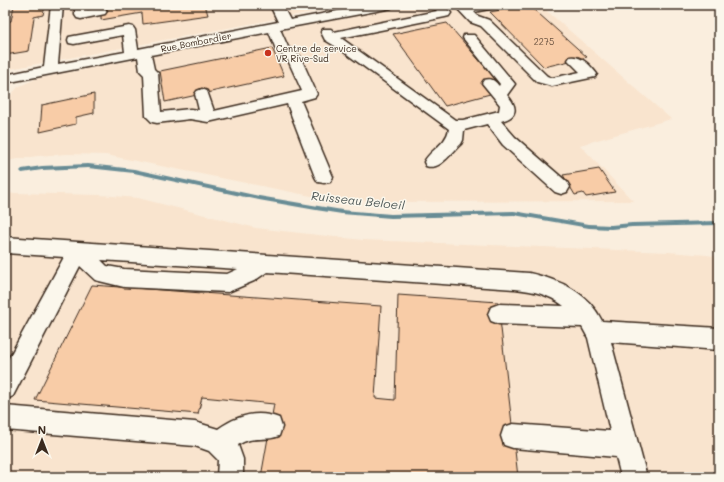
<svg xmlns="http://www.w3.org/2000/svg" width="724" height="482" viewBox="0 0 724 482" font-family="Mali,sans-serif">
  <rect width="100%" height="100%" fill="#faeede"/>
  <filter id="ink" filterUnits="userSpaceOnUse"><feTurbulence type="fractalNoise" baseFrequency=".025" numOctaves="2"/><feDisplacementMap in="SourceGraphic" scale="8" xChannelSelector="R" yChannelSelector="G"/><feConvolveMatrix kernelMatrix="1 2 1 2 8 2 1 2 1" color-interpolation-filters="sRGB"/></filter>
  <g filter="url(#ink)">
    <g fill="#f9e4ce">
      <polygon points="5,5 349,5 5,70"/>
      <polygon points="412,5 540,5 671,119 580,145 633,201 386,202 311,196 106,155 68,154 37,156 12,160 5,164 5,131 11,95 18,87 35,79"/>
      <polygon points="14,193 100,195 138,198 256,228 363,240 668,252 707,255 719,257 719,477 5,477 5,195"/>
    </g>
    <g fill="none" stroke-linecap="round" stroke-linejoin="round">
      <polygon fill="#678c95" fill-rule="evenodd" points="88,164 134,169 259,196 342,210 391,214 514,211 589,224 611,225 632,223 719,221 719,225 632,227 611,229 589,228 514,215 391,218 342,214 316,210 259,200 134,173 88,168 42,170 22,173 20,171 22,169 42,166"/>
    </g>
    <g fill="#f8cca7" stroke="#3b2a1e">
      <polygon points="14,5 45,5 43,15 34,17 29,51 5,55 5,22 11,21"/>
      <polygon points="101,5 205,5 208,15 143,24 142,13 101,20"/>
      <polygon points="526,5 529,5 587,57 544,67 490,12"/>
      <polygon points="447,23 497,81 482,84 490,94 445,106 393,34"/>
      <polygon points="272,48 284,76 165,102 160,71"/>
      <polygon points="94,94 94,113 76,117 76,124 40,132 42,105"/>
      <polygon points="599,169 615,192 586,197 583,193 575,195 563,175"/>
      <polygon points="92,285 381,306 375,398 395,400 398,295 498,302 518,477 261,477 274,404 202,397 198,414 35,400"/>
    </g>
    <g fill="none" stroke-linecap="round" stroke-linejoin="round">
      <defs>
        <g id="minor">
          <path d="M 51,5 L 63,5 L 58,64 L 125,52 L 123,35 L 74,44 L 69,43 L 68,40 L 69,37 L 74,36 L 129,26 L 133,27 L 135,30 L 138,49 L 278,22 L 270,5 L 282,5 L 290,20 L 369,5 L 393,5 L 391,8 L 387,9 L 280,29 L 288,47 L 300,56 L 317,94 L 315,97 L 301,101 L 333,177 L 330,182 L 324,183 L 318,182 L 315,177 L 287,104 L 208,122 L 190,119 L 157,123 L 152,122 L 146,116 L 144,75 L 140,71 L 138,57 L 5,83 L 5,75 L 44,67 ZM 269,32 L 277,52 L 287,58 L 302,91 L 214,111 L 207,91 L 202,89 L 197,91 L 195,94 L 199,110 L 190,109 L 161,112 L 158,73 L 154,69 L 151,55 Z"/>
          <polygon points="75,5 87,5 87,10 101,7 105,8 107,11 105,14 81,19 77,18 75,15"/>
          <path d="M 432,5 L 444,5 L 451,13 L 449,16 L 445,17 L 341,38 L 455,120 L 463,120 L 499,111 L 500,105 L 482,83 L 484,80 C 492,78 494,80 499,86 L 500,84 L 463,38 L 464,35 L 474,35 L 515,84 L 507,95 C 518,107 518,117 501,121 L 515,137 L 567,182 L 570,187 L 567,192 L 561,194 L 555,192 L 503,145 L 487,124 L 464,130 L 463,140 L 461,144 C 451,153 440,171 426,166 L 424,162 C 431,149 446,145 449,129 L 340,49 L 325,40 L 321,32 L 323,29 L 331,29 L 334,32 L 437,11 Z"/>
          <path d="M 454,5 L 496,5 L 494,8 L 474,12 L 478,16 L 489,20 L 547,76 L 552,78 L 580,72 L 568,60 L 570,57 C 581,55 591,66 597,74 L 595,77 L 552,86 L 537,82 L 481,26 L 470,22 Z"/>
          <path d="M 5,237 L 529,273 C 560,280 588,292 602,321 L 719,328 L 719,350 L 611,342 L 647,477 L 621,477 L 616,457 L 513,448 L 504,445 L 501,436 L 504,427 L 513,424 L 610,431 L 588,338 L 582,327 L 499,324 L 491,321 L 488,314 L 491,307 L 499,304 L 564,306 C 549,294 533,291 515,289 L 267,272 L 254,281 L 228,292 L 124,287 L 95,280 L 80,266 L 13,396 L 5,400 L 5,365 L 64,257 L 5,253 ZM 101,260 L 238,269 L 227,274 L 124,269 L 107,266 Z"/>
          <path d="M 5,406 L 195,422 L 218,429 C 236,416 257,409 279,418 L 282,427 L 279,436 C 264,442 252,435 238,445 L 243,459 L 243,477 L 217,477 L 218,460 L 209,451 L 195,446 L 5,430 Z"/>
        </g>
      </defs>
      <use href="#minor" stroke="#3b2a1e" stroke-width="3"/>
      <use href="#minor" fill="#fbf7ec" fill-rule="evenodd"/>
    </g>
  </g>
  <circle fill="#c8321e" stroke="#fbf7ec" stroke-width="1.5" cx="268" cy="53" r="4"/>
  <g text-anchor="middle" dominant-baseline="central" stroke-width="3" stroke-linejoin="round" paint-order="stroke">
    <g font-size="9" fill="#6a5240">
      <text x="544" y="41">2275</text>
    </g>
    <g font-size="9" fill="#3b2a1e" stroke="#fbf7ec">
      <text transform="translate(196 42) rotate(-11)">Rue Bombardier</text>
    </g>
    <g font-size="9" fill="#3b2a1e" stroke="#fbf7ec" text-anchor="start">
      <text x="276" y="48">Centre de service<tspan x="276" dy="10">VR Rive-Sud</tspan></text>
    </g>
    <g font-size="12" font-style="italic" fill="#515b5a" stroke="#fbf7ec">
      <text transform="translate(358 200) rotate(6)">Ruisseau Beloeil</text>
    </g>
  </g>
  <rect width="724" height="482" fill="none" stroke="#fbf7ec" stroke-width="20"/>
  <rect x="10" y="10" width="704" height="462" fill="none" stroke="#3b2a1e" stroke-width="1.5" filter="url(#ink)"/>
  <g transform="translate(42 440)" stroke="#fbf7ec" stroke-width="3" paint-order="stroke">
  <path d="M0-3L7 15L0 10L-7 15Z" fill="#3b2a1e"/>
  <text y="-6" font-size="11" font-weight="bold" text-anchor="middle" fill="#3b2a1e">N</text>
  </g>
</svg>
